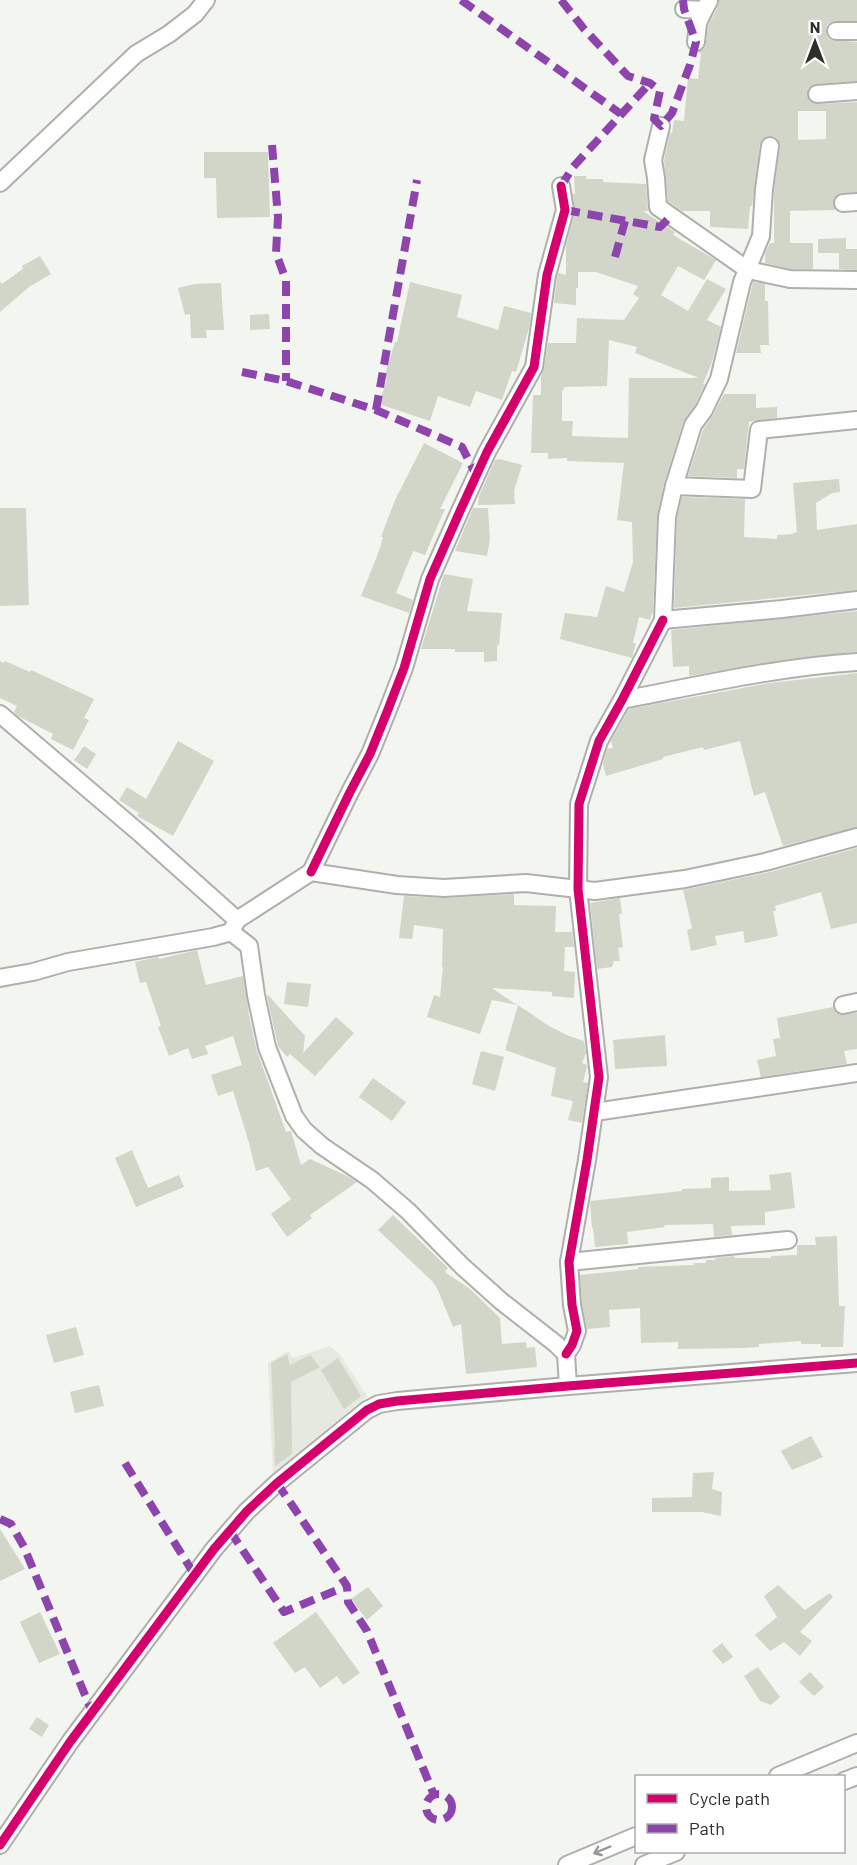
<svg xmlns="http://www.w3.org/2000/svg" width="857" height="1865" viewBox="0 0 857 1865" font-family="Barlow,sans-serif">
  <rect width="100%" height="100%" fill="#f3f5f0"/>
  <polygon fill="#e5e9df" points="330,1346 340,1355 367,1396 273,1474 268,1363 288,1351 293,1358"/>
  <g fill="#d2d6c8" fill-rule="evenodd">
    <path d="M 719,0 L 857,0 L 857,21 L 831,22 L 827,25 L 826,30 L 827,37 L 831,40 L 857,42 L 857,81 L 816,84 L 808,89 L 807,94 L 809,100 L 817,104 L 857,102 L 857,192 L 842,193 L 837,195 L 833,203 L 835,210 L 790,211 L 790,243 L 813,243 L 813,269 L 791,269 L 765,263 L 765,253 L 770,243 L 774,243 L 774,190 L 780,147 L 779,142 L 776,137 L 771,136 L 766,137 L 760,144 L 752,206 L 750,206 L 748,229 L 710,227 L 710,211 L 682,211 L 668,201 L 664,160 L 670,132 L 672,133 L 674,120 L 684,121 L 688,78 L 698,79 L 701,53 L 697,52 L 705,48 L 708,26 L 718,6 ZM 798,111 L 826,111 L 826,139 L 798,140 Z"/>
    <polygon points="204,152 268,152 270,217 217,218 216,178 204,178"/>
    <path d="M 574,176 L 586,176 L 586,179 L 603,179 L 603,182 L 646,184 L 648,211 L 643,211 L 675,232 L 673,235 L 716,260 L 704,280 L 678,266 L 661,295 L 688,311 L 707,279 L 726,289 L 707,320 L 721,327 L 712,362 L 703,384 L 705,384 L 695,405 L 683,422 L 664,484 L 657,516 L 653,611 L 650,620 L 639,617 L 633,643 L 636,643 L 632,658 L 560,639 L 565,613 L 597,617 L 606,586 L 624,592 L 633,562 L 632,522 L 617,520 L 624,463 L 567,461 L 567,458 L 548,459 L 548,453 L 531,453 L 533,395 L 541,395 L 541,377 L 544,368 L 548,343 L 576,343 L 577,318 L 624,320 L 639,298 L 633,294 L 638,286 L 596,272 L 578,272 L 578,288 L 576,288 L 576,305 L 554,303 L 558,273 L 566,275 L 566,246 L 575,212 L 573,194 L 575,194 ZM 609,340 L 637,347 L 635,353 L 699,378 L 629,378 L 628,438 L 572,436 L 573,421 L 562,421 L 562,390 L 564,390 L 564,387 L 607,386 Z"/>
    <polygon points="846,238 846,249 857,249 857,270 839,269 839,253 818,253 818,239"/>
    <polygon points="40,256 51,274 29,287 0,312 0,281 2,284 23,269 22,266"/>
    <polygon points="410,282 462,295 457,317 498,330 504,306 531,313 529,328 516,372 512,371 502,400 476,391 470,407 438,396 430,421 379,404 387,379 384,378 395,342 397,342"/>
    <polygon points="753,282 765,284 765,301 768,301 769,345 760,345 761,353 736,353"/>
    <polygon points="221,283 224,330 206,330 207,338 191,338 190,314 185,315 178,288 195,284"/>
    <polygon points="269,314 270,329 250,330 250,315"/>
    <polygon points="724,394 756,394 756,408 777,407 777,418 749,422 744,469 737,469 737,478 688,476 703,430 713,415"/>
    <polygon points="424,443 463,463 440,509 445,509 425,555 413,551 396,593 413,600 409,613 361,596 379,551 383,537 381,537 395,500"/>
    <polygon points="499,459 522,465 514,491 515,504 478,505 479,496 495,460"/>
    <polygon points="839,479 840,492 832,493 816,503 817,530 857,524 857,590 674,608 677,518 682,497 745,499 744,537 777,539 777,535 793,534 793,533 797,532 793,483"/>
    <polygon points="0,508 26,508 29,605 0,606"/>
    <polygon points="473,508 488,508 490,539 487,556 455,551"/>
    <polygon points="444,574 473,579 467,611 502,613 499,646 497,645 497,661 484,662 484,652 455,652 455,649 421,649"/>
    <polygon points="857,611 857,652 796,658 689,676 689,666 673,667 671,630"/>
    <polygon points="0,661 4,663 5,661 30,672 31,670 94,699 84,718 89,720 73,750 51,739 53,734 18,716 14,712 17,706 0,698"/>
    <polygon points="857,673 857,827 783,846 765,792 754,796 740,741 704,750 703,747 663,757 663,759 606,776 603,764 607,749 613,748 611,741 629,709 770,683"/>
    <polygon points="178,741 214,761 173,836 137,816 139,813 119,800 127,787 146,799"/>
    <polygon points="84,746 96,754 87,769 74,760"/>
    <polygon points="857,848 857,923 831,929 821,892 775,906 776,911 773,911 778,936 745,943 743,931 715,936 717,945 691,951 687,930 692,928 683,890 770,872"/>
    <polygon points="514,894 514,905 556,906 555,932 572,932 574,947 565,947 564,971 575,972 574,998 552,996 552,992 492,988 517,1005 492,1000 480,1034 427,1017 434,995 440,997 443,967 442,967 443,929 414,925 412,939 399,938 404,896 445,898"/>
    <polygon points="620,898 622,914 619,914 623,947 618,948 620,961 614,961 612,967 597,969 590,903"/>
    <polygon points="197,950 206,985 243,976 249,1013 248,1011 257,1051 286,1132 291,1131 301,1165 310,1159 347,1176 357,1182 310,1215 312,1218 287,1237 271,1214 291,1199 268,1167 256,1171 249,1143 233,1091 218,1096 211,1075 242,1065 233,1036 205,1046 208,1054 192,1059 188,1048 169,1056 158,1027 161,1026 146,982 140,983 135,962 158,957 159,959"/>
    <polygon points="287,982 311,984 308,1007 284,1004"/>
    <polygon points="268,995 305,1036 303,1053 336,1017 354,1033 315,1076 290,1054 287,1057 278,1046 267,996"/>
    <polygon points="518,1005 549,1026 569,1036 584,1041 586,1053 582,1063 587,1065 587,1067 583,1082 588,1083 582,1123 568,1120 573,1101 551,1096 556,1068 505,1050"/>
    <polygon points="833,1007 836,1012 840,1015 857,1013 857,1049 844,1051 847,1064 761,1077 757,1060 776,1056 773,1039 780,1038 777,1018"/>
    <polygon points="665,1035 667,1066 615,1069 613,1040"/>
    <polygon points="481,1051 504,1057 495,1091 472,1084"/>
    <polygon points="373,1078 406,1102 392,1121 359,1097"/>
    <polygon points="132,1150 148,1188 179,1175 184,1187 136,1207 115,1158"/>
    <polygon points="791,1172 795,1208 765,1212 765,1225 731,1226 732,1235 714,1237 713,1224 664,1225 665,1227 627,1232 628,1244 595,1247 593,1228 592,1228 590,1201 682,1191 682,1189 711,1188 711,1178 729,1177 729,1191 771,1190 769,1175"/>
    <polygon points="393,1215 448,1268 445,1272 470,1289 500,1318 502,1344 526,1342 527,1348 535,1347 537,1367 466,1374 461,1324 453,1327 438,1290 433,1282 378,1230"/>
    <polygon points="837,1236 839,1306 845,1306 843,1347 821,1347 821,1344 801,1344 801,1341 759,1344 759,1347 744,1348 678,1349 678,1342 641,1343 640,1308 609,1310 610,1327 587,1329 582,1304 580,1275 638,1269 638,1267 694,1265 694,1263 706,1263 706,1260 715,1260 715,1258 734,1256 734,1258 771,1258 771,1256 797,1255 797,1245 816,1245 815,1237"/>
    <polygon points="76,1327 84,1355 54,1363 46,1335"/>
    <polygon points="287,1354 290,1365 310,1355 320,1367 291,1382 292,1454 275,1466 274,1448 275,1448 271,1363"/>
    <polygon points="338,1358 361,1396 344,1409 321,1370"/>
    <polygon points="99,1385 104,1406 75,1413 70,1392"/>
    <polygon points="811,1436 823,1457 792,1470 781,1451"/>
    <polygon points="714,1472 712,1489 722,1492 721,1516 702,1512 652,1512 652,1498 692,1497 693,1473"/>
    <polygon points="0,1529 25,1569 0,1581"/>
    <polygon points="778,1585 805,1610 830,1593 833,1597 800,1632 812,1641 800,1656 784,1642 770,1651 755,1635 777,1617 764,1596"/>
    <polygon points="368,1587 383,1606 367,1620 351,1599"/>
    <polygon points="40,1612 60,1654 39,1663 20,1622"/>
    <polygon points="316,1612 360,1673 343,1685 337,1676 320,1688 305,1667 295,1673 273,1643"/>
    <polygon points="722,1643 733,1657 723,1664 712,1651"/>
    <polygon points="758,1667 780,1697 771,1705 760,1701 744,1676"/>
    <polygon points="810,1672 824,1687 814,1696 799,1682"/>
    <polygon points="37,1717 49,1725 42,1737 29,1729"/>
  </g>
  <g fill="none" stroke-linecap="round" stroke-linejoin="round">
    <defs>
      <g id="street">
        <polyline points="684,9 704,10 709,1"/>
        <polyline points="836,31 857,31"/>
        <polyline points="696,42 698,23 704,10"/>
        <polyline points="817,94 857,91"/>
        <polyline points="661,126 653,160 656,178 658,207 748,270 790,279 857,280"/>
        <polyline points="770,146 764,189 761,236 742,282 719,379 704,410 693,425 674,486 667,517 663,620 782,609 857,600"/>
        <polyline points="0,183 136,54 169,34 195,14 206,0"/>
        <polyline points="843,203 857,202"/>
        <polyline points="674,486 752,489 759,430 857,420"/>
        <path d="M 622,700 C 700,685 778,667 857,662"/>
        <polyline points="0,714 143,836 237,920 231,932 213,937 68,962 33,972 0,978"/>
        <polyline points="311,872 350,792 370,754 387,712 404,668 430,579 460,511 487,452 534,367 547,275 565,210 561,186"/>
        <polyline points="237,920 311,872 397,885 444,888 526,883 595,891 685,879 765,862 857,837"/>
        <polyline points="231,932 249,946 256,995 267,1047 294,1116 304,1130 322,1146 372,1180 408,1211 462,1266 501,1301 556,1344 566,1354 568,1386"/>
        <polyline points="843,1005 857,1002"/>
        <polyline points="595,1112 857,1073"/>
        <polyline points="569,1262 788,1240"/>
        <polyline points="566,1354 572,1345 577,1331 572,1305 569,1262 587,1160 599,1077 578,889 579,804 599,741 622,700 663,620"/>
        <polyline points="778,1776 857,1743"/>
        <polyline points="844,1781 857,1776"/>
        <polyline points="0,1845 70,1742 214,1549 247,1511 277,1483 367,1410 379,1404 397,1401 568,1386 857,1363"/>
        <polyline points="567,1865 636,1836"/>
        <polyline points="644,1865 676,1852"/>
      </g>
    </defs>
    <use href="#street" stroke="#afb0ad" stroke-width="20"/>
    <use href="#street" stroke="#fdfefd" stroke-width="16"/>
    <g stroke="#8e44ad" stroke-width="8" stroke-dasharray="15 8" stroke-linecap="butt">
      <polyline points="461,0 621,114"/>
      <polyline points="561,0 584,29 628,76 650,83 660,91 654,119 661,126 672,113 690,65 696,42 684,9 683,0"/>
      <polyline points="272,145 278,217 276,253 286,280 286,381"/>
      <polyline points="561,186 573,167 650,83"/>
      <polyline points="565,210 660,227 671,216"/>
      <polyline points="615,257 625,221"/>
      <polyline points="242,372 286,381 376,410 462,447 476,475"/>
      <polyline points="376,410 417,180"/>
      <polyline points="125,1463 194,1574"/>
      <polyline points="277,1483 347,1586 348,1602 367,1631 434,1795"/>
      <polyline points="0,1519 11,1524 24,1547 92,1712"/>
      <polyline points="230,1531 284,1612 347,1586"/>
      <circle cx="439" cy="1807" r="13"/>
    </g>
    <defs>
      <g id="cycleway">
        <polyline points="311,872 350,792 370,754 387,712 404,668 430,579 460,511 487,452 534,367 547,275 565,210 561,186"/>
        <polyline points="566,1354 572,1345 577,1331 572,1305 569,1262 587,1160 599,1077 578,889 579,804 599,741 622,700 663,620"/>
        <polyline points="0,1845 70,1742 214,1549 247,1511 277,1483 367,1410 379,1404 397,1401 568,1386 857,1363"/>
      </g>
    </defs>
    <use href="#cycleway" stroke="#fff" stroke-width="13"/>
    <use href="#cycleway" stroke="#d6006c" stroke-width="9"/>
  </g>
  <defs><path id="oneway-shaft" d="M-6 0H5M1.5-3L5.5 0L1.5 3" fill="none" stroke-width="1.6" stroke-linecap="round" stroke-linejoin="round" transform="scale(1.5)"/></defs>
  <use stroke="#969694" href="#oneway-shaft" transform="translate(602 1850) rotate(157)"/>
  <rect x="635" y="1775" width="210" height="78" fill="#ffffff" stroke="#abacab" stroke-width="1.5"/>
  <rect x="647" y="1794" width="30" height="9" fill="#d6006c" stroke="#abacab" stroke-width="1.5"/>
  <text x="689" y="1805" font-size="18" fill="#2e2f2c">Cycle path</text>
  <rect x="647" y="1824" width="30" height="9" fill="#8e44ad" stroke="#abacab" stroke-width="1.5"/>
  <text x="689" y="1835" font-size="18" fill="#2e2f2c">Path</text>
  <g transform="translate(815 42)" stroke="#ffffff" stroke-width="4.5" paint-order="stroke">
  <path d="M0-4.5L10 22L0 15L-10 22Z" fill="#2e2f2c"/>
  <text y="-9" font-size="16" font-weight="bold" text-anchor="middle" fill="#2e2f2c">N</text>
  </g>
</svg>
